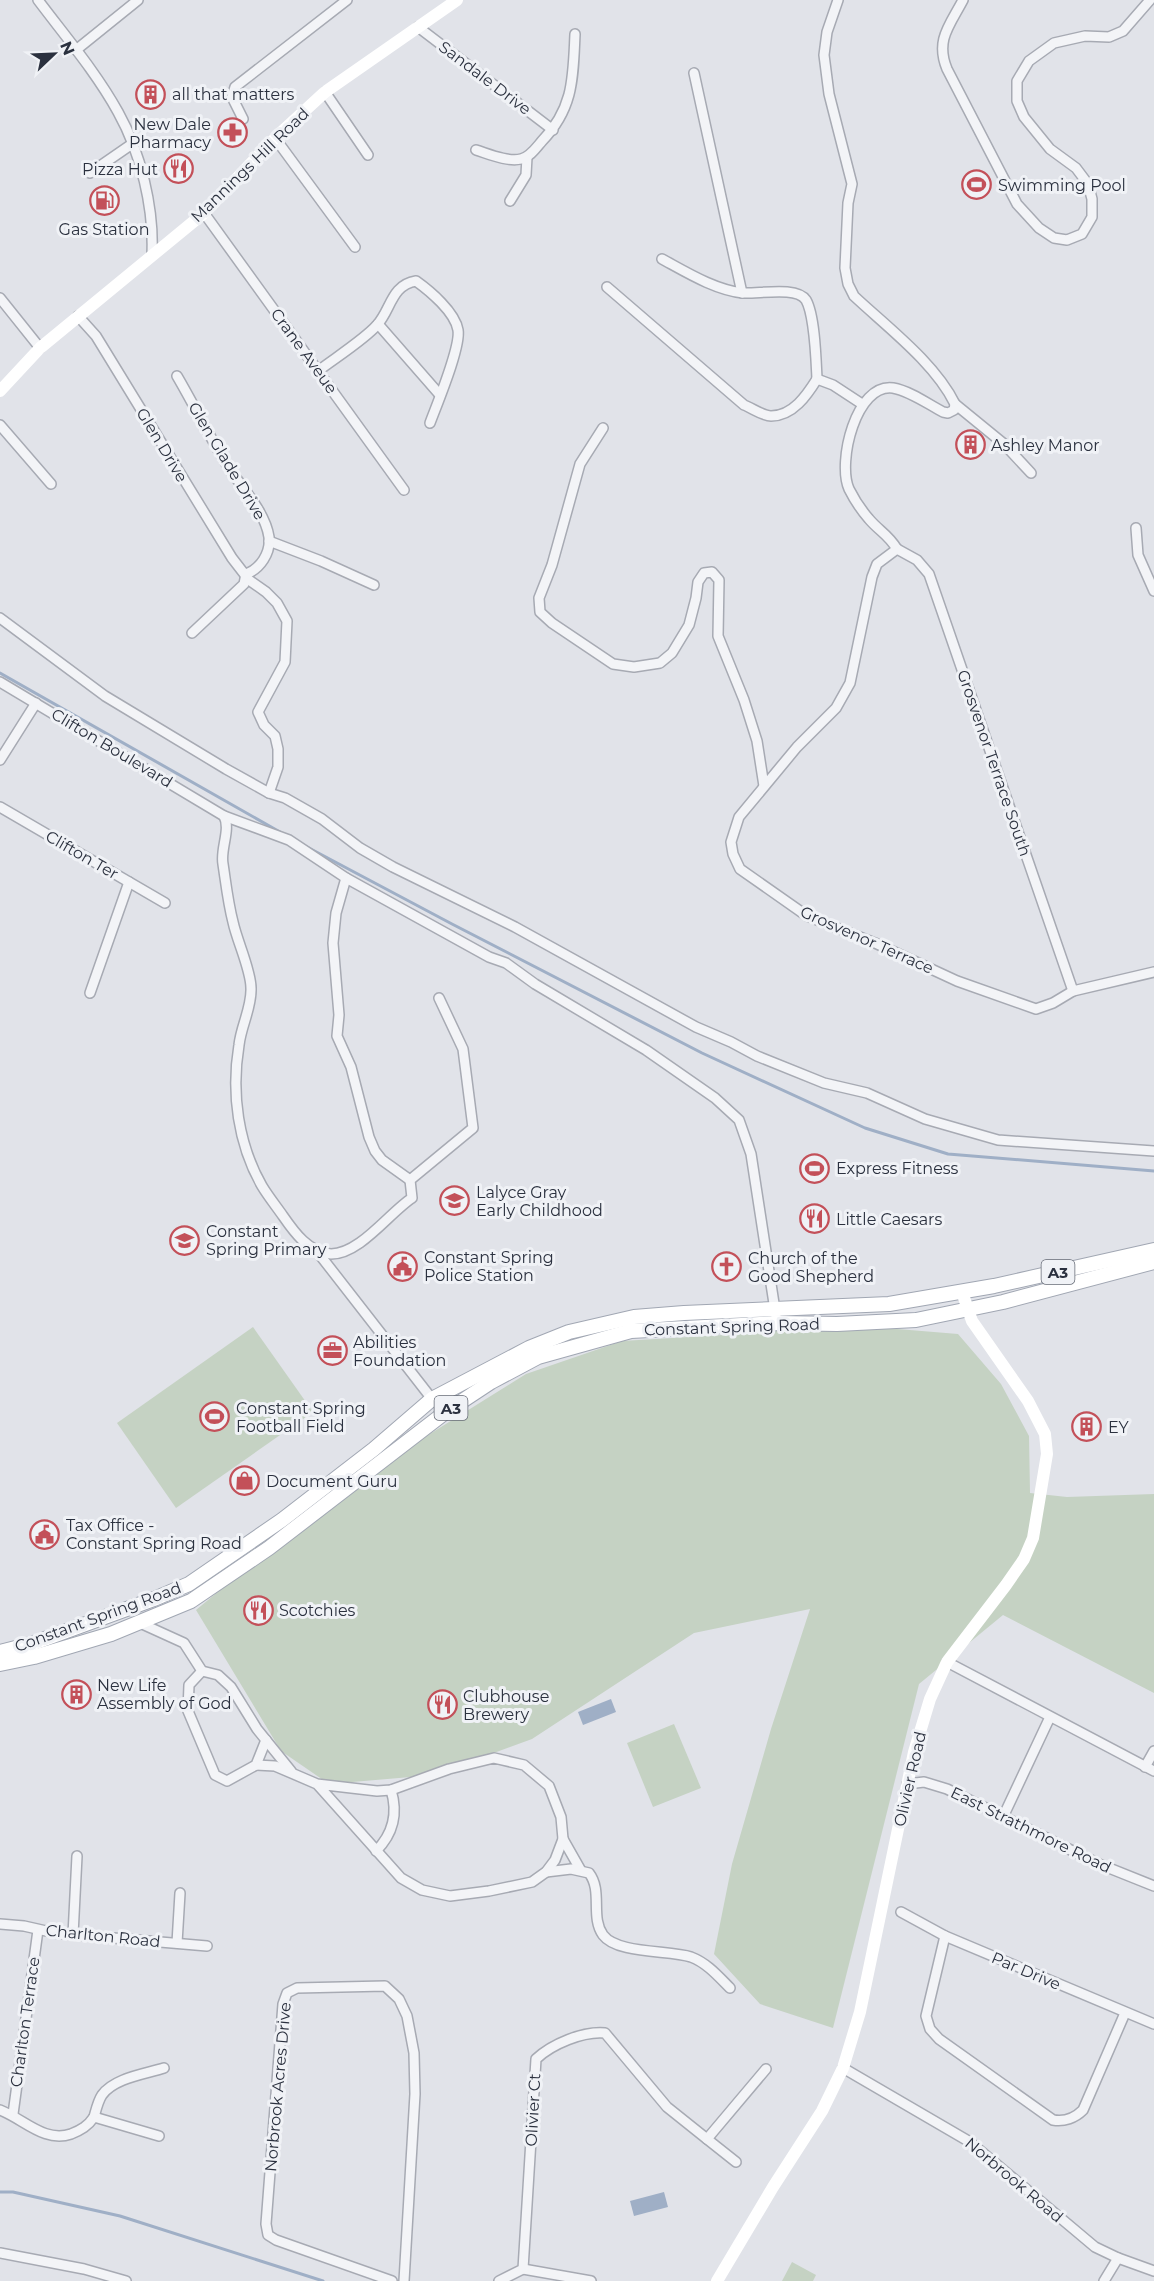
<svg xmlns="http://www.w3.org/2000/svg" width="1154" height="2281" viewBox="0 0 1154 2281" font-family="Montserrat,sans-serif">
  <rect width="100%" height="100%" fill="#e1e3e9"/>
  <g fill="#c5d2c3">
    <polygon points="837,1324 958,1334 1001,1384 1029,1436 1030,1493 1067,1497 1154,1494 1154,1693 1003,1615 919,1684 833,2028 760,2004 714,1954 732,1864 771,1729 810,1609 694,1633 532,1739 434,1775 329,1784 281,1751 196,1610 319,1508 372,1470 526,1374 622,1341 756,1333"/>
    <polygon points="253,1327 313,1412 176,1508 117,1423"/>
    <polygon points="674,1724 701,1788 653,1807 627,1743"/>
    <polygon points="792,2262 816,2275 813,2281 782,2281"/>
  </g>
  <g fill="#9fafc6">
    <polygon points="611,1699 616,1712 583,1725 578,1712"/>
    <polygon points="664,2192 668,2207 634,2216 630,2201"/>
  </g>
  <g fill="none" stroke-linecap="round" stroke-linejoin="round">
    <g stroke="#9fafc6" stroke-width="3">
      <polyline points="0,673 280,832"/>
      <polyline points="307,847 452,924 702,1053 865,1128 948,1154 1154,1171"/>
      <polyline points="0,2192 13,2192 120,2216 323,2281"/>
    </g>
    <defs>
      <g id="street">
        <path d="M 38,0 C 65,36 96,72 118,112 C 141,153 154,208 152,254"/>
        <path d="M 838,0 L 827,32 L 824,55 L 829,94 L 852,184 L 848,203 L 845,268 L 848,284 L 854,296 C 887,327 935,363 955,404 L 954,410 L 948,413 L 943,412 C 928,404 910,391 893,388 C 856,383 837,462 849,489 C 854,499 862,511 869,519 C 879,531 888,534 897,549"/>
        <path d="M 963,0 C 950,25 935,40 947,69 L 1017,204 L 1039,228 L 1054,238 L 1067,240 L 1082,234 L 1092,217 L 1092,199 L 1088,184 L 1076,168 L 1050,149 L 1024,117 L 1017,101 L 1017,81 L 1029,61 L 1054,43 L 1085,36 L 1109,37 L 1123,31 L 1150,0"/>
        <polyline points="418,27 553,130"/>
        <polyline points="76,50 138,0"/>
        <polyline points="694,73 742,293"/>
        <polyline points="325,92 368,155"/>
        <polyline points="243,119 232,97 235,87 347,0"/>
        <polyline points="275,138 355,247"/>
        <path d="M 476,150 C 489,154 507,162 521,159 C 530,157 536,148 542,141 C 574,108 573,77 575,34"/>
        <polyline points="90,173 132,144"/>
        <polyline points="510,201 526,175 527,157"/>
        <polyline points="204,213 404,490"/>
        <path d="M 662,259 C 686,272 715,290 743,293 C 759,294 797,286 806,300 C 815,316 816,360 817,379"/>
        <path d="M 607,287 L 744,405 C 752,408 763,416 771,416 C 793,416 807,395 817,379"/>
        <polyline points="0,298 40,348"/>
        <polyline points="78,316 96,336 232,558 249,580 266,592 277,603 287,621 285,662 258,712 264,725 275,736 278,749 278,767 269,793"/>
        <polyline points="378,324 440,395"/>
        <path d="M 318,371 C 335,358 365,339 377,325 C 391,310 391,285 416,281 C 430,291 455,312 458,330 C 461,347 437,404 430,423"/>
        <path d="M 177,376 C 194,405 209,436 227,465 C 241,487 265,511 269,537 C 271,553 260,569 246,574"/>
        <polyline points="817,379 833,385 862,404"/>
        <polyline points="955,404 1004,444 1031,473"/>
        <polyline points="0,425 51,484"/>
        <polyline points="603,428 580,464 552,565 539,598 540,612 552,623 613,664 634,667 660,663 672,653 689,625 696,598 698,582 704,573 712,572 719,580 718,636 744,700 757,741 764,786"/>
        <polyline points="1136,528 1138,555 1154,591"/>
        <polyline points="269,541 321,561 374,585"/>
        <polyline points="897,549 877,564 872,577 850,683 836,708 797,747 739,817 731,842 733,854 740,869 807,916 875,943 957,981 1036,1009 1053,1003 1073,991 1154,972"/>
        <polyline points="897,549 917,560 929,574 1073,991"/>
        <polyline points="0,618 105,696 226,769 269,793 285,798 322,819 360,848 393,867 515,927 696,1027 731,1042 757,1056 824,1083 867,1093 925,1119 998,1140 1154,1151"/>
        <polyline points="192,633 244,584 246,574"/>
        <polyline points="0,682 224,816 289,840 346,878 489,957 506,963 535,984 646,1050 715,1098 739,1120 751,1154 777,1323"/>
        <polyline points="0,760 36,703"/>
        <polyline points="0,807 165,903"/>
        <path d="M 224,816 C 231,830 220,849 223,864 C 226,884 228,903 233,922 C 237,941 251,970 251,988 C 252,1007 241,1026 239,1045 C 231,1093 238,1144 262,1186 C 268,1196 276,1206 283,1216 C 294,1232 309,1253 331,1254 C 360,1254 389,1213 412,1198 L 410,1180 L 473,1128 L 463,1049 L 439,998"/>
        <polyline points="346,878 336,913 333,943 339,1015 337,1036 351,1067 369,1137 375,1151 382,1160 410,1180"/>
        <polyline points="90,993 129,882"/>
        <polyline points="316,1250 432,1399 447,1411"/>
        <polyline points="140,1623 184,1643 202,1671 218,1675 231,1687 257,1729 291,1771"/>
        <polyline points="947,1662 1154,1771"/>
        <polyline points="202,1671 189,1685 188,1711 215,1775 227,1781 256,1765 266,1740"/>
        <polyline points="256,1765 275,1766 317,1784 377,1791 391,1790 449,1769 494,1758 524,1765 549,1786 561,1817 563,1839 555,1860 546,1872 532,1882 489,1891 450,1896 422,1890 401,1878 317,1784"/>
        <polyline points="1145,1767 1154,1751"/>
        <polyline points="907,1784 924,1782 947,1789 1099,1864 1154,1886"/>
        <polyline points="1003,1817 1050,1717"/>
        <polyline points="563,1839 580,1869"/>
        <path d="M 376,1851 C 393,1834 398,1813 391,1790"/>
        <path d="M 546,1872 L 571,1869 L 589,1873 C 603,1891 590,1917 603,1935 C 617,1954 669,1950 691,1957 C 707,1963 718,1976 730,1988"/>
        <polyline points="901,1912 945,1936 1154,2024"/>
        <polyline points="0,1924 24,1926 55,1933 207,1946"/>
        <polyline points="73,1935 77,1856"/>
        <path d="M 945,1936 L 926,2016 L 930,2029 L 939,2039 L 1053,2120 C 1064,2122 1075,2118 1083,2110 L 1125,2013"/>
        <polyline points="177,1943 180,1893"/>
        <polyline points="843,2068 970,2142 1095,2247 1118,2258 1154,2271"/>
        <path d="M 0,2110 C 24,2119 44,2143 71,2134 C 81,2130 88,2126 94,2117 L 159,2136"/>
        <polyline points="13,2114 38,1930"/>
        <path d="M 94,2117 C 96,2110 98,2101 102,2095 C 114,2078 145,2074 164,2068"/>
        <polyline points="707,2139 736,2162"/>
        <polyline points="0,2253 84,2269 126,2281"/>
        <polyline points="523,2269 591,2281"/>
        <polyline points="392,2281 276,2240 268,2235 266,2224 283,2004 287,1993 297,1988 385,1986 399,1999 407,2016 414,2053 415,2094 404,2281"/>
        <path d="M 499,2281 L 523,2269 L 536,2059 C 552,2044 583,2031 605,2033 L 667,2107 L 707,2139 L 766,2069"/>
        <polyline points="1104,2281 1118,2258"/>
      </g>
      <g id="primary">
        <polyline points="0,1652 31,1644 154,1599 189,1584 282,1520 374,1449 432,1399 529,1348 569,1332 634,1317 684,1313 889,1304 994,1286 1154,1250"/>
        <polyline points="0,1664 34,1657 111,1634 191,1601 269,1548 447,1411 491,1382 538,1357 631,1331 777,1323 837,1324 916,1320 1003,1302 1154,1262"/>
      </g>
    </defs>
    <use href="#street" stroke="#a7aab3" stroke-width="12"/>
    <use href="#primary" stroke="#a1a7b3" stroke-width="16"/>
    <use href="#street" stroke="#f3f4f7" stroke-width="9"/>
    <g stroke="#fff" stroke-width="12">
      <polyline points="0,391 40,348 204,213 275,138 325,92 457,0"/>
      <polyline points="717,2281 773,2187 822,2111 843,2068 860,2012 914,1752 930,1699 947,1662 1006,1585 1024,1559 1033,1538 1047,1454 1045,1434 1028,1401 972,1321 962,1292"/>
    </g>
    <use href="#primary" stroke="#fff" stroke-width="14"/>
  </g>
  <defs>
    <symbol id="building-ring" viewBox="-11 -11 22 22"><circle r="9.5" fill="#f0f2f6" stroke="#c35059" stroke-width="1.5"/><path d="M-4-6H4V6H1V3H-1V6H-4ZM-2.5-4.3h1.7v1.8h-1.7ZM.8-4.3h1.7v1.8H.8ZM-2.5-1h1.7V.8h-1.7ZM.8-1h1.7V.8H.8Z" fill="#c35059"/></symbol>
    <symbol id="pharmacy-ring" viewBox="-11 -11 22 22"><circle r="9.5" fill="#f0f2f6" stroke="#c35059" stroke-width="1.5"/><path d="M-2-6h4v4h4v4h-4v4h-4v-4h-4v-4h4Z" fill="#c35059"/></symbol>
    <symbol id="restaurant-ring" viewBox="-11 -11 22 22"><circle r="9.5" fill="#f0f2f6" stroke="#c35059" stroke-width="1.5"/><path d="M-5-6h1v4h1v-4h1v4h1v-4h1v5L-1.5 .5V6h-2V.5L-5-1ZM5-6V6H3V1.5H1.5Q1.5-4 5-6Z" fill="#c35059"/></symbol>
    <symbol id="stadium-ring" viewBox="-11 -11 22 22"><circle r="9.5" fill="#f0f2f6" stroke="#c35059" stroke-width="1.5"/><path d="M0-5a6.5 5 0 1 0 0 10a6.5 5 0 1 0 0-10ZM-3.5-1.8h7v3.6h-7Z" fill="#c35059"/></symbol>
    <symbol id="fuel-ring" viewBox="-11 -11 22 22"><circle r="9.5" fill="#f0f2f6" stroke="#c35059" stroke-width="1.5"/><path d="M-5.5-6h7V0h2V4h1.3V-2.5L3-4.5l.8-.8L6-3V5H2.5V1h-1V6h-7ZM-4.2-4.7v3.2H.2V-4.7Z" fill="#c35059"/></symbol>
    <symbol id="school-ring" viewBox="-11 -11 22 22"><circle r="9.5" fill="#f0f2f6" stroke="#c35059" stroke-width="1.5"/><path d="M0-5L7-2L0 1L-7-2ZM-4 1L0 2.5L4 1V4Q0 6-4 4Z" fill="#c35059"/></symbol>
    <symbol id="civic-ring" viewBox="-11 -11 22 22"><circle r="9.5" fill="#f0f2f6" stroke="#c35059" stroke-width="1.5"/><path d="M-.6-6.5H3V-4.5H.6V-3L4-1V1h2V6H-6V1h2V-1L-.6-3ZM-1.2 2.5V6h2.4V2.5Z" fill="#c35059"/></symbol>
    <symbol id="church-ring" viewBox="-11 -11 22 22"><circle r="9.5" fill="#f0f2f6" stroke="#c35059" stroke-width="1.5"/><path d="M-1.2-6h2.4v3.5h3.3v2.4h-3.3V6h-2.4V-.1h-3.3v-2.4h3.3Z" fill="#c35059"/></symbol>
    <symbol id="office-ring" viewBox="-11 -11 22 22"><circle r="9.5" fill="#f0f2f6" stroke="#c35059" stroke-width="1.5"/><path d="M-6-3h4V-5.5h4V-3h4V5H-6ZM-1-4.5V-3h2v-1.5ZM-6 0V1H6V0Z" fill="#c35059"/></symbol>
    <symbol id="shop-ring" viewBox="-11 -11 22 22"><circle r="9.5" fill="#f0f2f6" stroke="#c35059" stroke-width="1.5"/><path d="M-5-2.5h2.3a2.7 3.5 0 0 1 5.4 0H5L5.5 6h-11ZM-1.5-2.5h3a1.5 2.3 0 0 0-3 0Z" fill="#c35059"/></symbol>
  </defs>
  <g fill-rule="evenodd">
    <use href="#building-ring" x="134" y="78" width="33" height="33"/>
    <use href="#pharmacy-ring" x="216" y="116" width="33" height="33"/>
    <use href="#restaurant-ring" x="162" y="152" width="33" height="33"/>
    <use href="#stadium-ring" x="960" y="168" width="33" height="33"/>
    <use href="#fuel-ring" x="88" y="184" width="33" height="33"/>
    <use href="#building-ring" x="954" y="428" width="33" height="33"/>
    <use href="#stadium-ring" x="798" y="1152" width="33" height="33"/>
    <use href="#school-ring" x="438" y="1184" width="33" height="33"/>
    <use href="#restaurant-ring" x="798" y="1202" width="33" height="33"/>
    <use href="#school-ring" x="168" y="1224" width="33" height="33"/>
    <use href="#civic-ring" x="386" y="1250" width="33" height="33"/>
    <use href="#church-ring" x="710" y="1250" width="33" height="33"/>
    <use href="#office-ring" x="316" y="1334" width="33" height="33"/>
    <use href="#stadium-ring" x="198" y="1400" width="33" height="33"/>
    <use href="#building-ring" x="1070" y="1410" width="33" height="33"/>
    <use href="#shop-ring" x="228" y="1464" width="33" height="33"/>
    <use href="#civic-ring" x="28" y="1518" width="33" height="33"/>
    <use href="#restaurant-ring" x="242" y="1594" width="33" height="33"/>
    <use href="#building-ring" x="60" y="1678" width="33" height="33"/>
    <use href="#restaurant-ring" x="426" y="1688" width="33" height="33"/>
  </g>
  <g text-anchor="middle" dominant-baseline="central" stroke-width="6" stroke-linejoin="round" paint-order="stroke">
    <g fill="#f0f2f6" stroke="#666b76" stroke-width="1.5">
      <rect x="1041.5" y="1260" width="33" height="24" rx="4.5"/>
      <rect x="434.5" y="1396" width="33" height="24" rx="4.5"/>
    </g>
    <g font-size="15" font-weight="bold" fill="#2b313f">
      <text x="1058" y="1272">A3</text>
      <text x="451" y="1408">A3</text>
    </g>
    <g font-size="16" fill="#2b313f" stroke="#f0f2f6">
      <text transform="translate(485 78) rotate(37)">Sandale Drive</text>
      <text transform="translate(250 165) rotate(-44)">Mannings Hill Road</text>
      <text transform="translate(304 351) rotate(54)">Crane Aveue</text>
      <text transform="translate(162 445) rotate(59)">Glen Drive</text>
      <text transform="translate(227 461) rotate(59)">Glen Glade Drive</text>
      <text transform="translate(112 748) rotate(31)">Clifton Boulevard</text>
      <text transform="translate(994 763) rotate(71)">Grosvenor Terrace South</text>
      <text transform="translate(82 855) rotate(30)">Clifton Ter</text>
      <text transform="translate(867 940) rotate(24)">Grosvenor Terrace</text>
      <text transform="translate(732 1327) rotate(-2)">Constant Spring Road</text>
      <text transform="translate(98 1617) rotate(-20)">Constant Spring Road</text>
      <text transform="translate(910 1779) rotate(-77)">Olivier Road</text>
      <text transform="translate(1031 1830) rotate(26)">East Strathmore Road</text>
      <text transform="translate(103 1936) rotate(6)">Charlton Road</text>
      <text transform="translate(1026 1971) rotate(23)">Par Drive</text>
      <text transform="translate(25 2022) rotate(-82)">Charlton Terrace</text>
      <text transform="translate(278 2087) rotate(-85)">Norbrook Acres Drive</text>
      <text transform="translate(533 2110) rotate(-87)">Olivier Ct</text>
      <text transform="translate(1014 2180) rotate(40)">Norbrook Road</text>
    </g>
    <g font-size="16" fill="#2b313f" stroke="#f0f2f6" text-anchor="start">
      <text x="172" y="94">all that matters</text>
      <text x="211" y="124" text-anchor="end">New Dale<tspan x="211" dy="18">Pharmacy</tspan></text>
      <text x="158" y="169" text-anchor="end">Pizza Hut</text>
      <text x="998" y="185">Swimming Pool</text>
      <text x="104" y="229" text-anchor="middle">Gas Station</text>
      <text x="991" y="445">Ashley Manor</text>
      <text x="836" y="1168">Express Fitness</text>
      <text x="476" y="1192">Lalyce Gray<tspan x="476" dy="18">Early Childhood</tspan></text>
      <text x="836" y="1219">Little Caesars</text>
      <text x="206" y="1231">Constant<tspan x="206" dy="18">Spring Primary</tspan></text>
      <text x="424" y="1257">Constant Spring<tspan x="424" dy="18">Police Station</tspan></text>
      <text x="748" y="1258">Church of the<tspan x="748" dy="18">Good Shepherd</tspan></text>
      <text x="353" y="1342">Abilities<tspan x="353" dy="18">Foundation</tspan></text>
      <text x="236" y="1408">Constant Spring<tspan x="236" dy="18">Football Field</tspan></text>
      <text x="1108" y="1427">EY</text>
      <text x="266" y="1481">Document Guru</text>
      <text x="66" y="1525">Tax Office -<tspan x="66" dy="18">Constant Spring Road</tspan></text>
      <text x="279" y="1610">Scotchies</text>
      <text x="97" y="1685">New Life<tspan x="97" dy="18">Assembly of God</tspan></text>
      <text x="463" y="1696">Clubhouse<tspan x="463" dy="18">Brewery</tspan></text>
    </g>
  </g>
  <g transform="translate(54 54) rotate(67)" stroke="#f0f2f6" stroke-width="4.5" paint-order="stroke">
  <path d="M0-4.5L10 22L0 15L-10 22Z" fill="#2b313f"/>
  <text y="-9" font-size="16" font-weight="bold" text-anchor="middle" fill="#2b313f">N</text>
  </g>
</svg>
